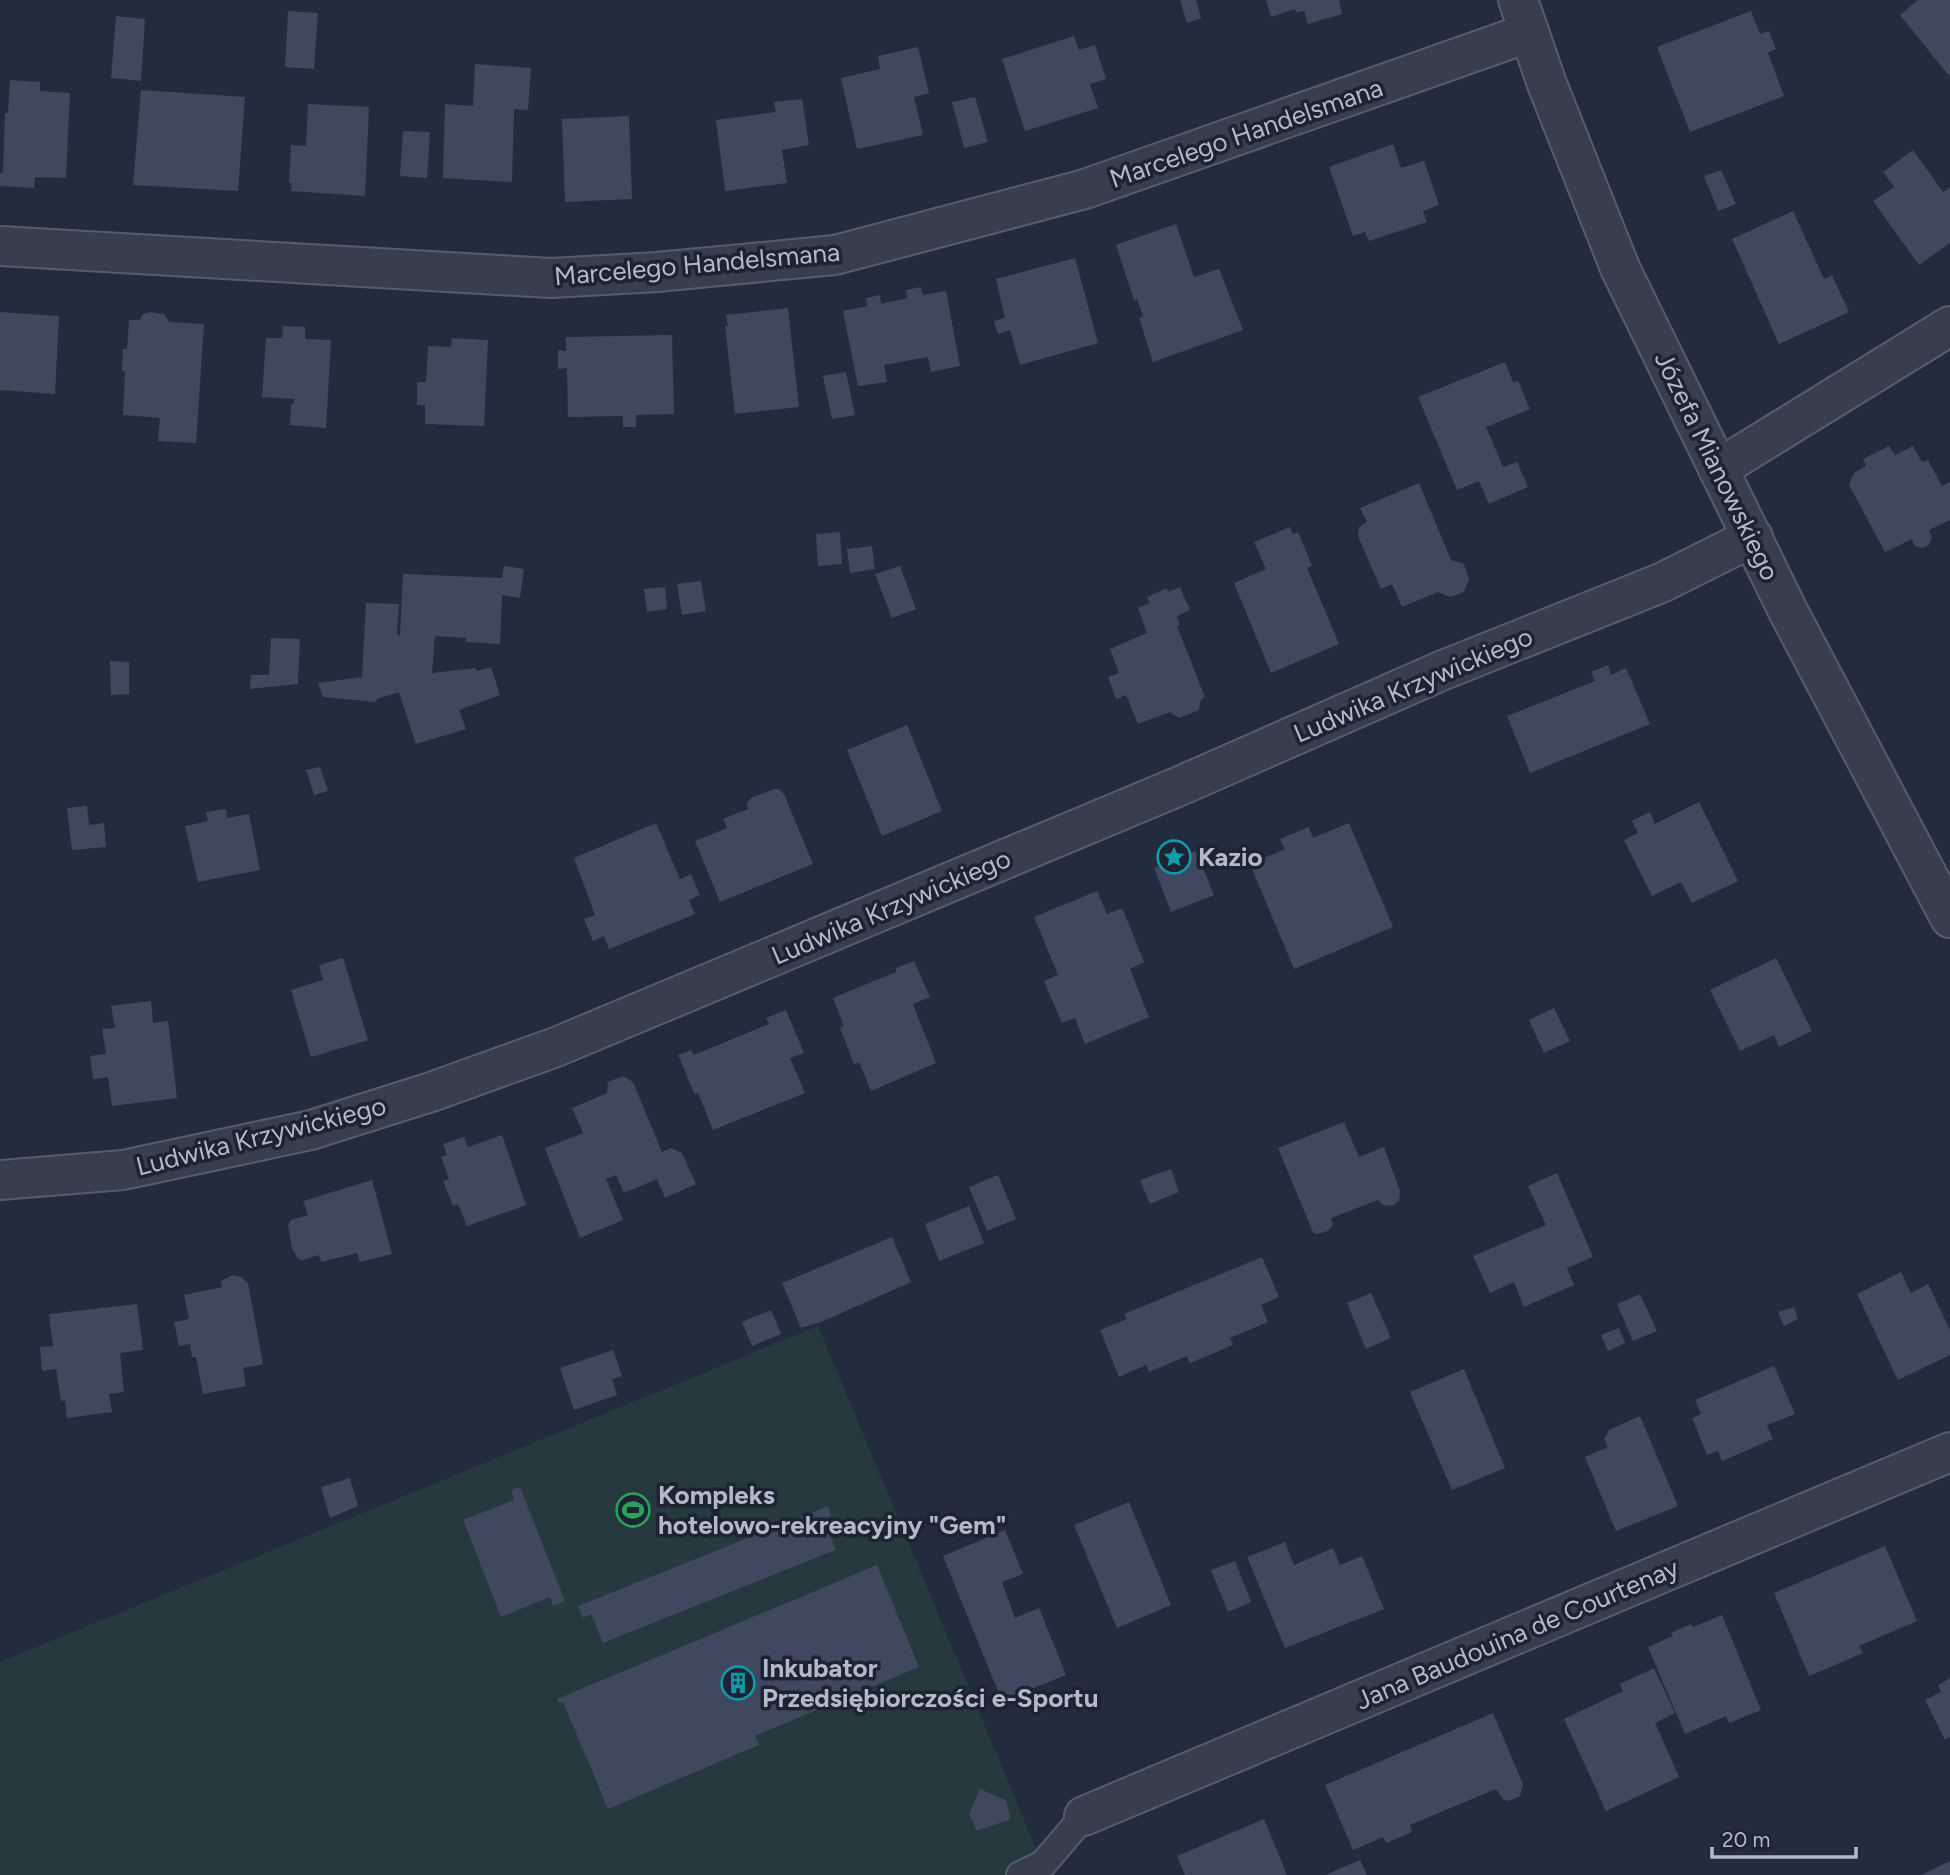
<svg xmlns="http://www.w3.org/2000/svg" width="1950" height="1875" viewBox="0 0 1950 1875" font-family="Figtree,sans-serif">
  <rect width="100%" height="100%" fill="#232c3e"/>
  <polygon fill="#25393f" points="818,1326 1047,1875 0,1875 0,1662"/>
  <g fill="#3f485e">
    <polygon points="1180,0 1196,0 1201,18 1187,23"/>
    <polygon points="1266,0 1339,0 1342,14 1308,24 1304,11 1296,12 1295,9 1271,17"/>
    <polygon points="1918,0 1950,0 1950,77 1900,15"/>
    <polygon points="288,11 318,13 314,69 285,67"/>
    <polygon points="1751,11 1760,34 1769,31 1776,49 1768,53 1784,96 1690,132 1657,47"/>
    <polygon points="116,16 145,19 141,81 111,78"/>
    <polygon points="1074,36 1079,50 1095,45 1106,79 1090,84 1098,108 1025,131 1002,59"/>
    <polygon points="918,47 929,93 914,97 923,135 857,149 841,78 880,69 878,56"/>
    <polygon points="475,64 531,68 528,110 514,109 512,182 443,178 445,104 473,106"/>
    <polygon points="10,80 40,82 40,91 70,93 66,178 35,177 34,188 0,186 0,173 3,173 5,113 8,113"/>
    <polygon points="141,90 245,97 238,191 133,185"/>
    <polygon points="975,97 988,142 964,148 952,102"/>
    <polygon points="802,99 809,145 782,150 787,183 725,191 716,120 776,112 774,102"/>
    <polygon points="308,104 369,107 365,196 291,191 292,183 289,183 291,145 306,146"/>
    <polygon points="629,116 632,199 565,202 562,119"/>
    <polygon points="403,131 430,132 427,178 400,176"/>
    <polygon points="1393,144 1401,168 1424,161 1439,205 1423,211 1427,222 1369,241 1365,232 1353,236 1329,167"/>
    <polygon points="1913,150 1943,192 1950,187 1950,243 1919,265 1873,201 1894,187 1883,172"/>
    <polygon points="1721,170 1736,204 1718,211 1704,176"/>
    <polygon points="1793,211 1824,279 1832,275 1849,312 1779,344 1732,239"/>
    <polygon points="1176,224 1194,277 1219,269 1243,330 1153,362 1139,318 1143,316 1137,299 1134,300 1116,245"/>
    <polygon points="1075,258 1098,343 1020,365 1010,330 998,334 995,325 994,321 1005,318 996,279"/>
    <polygon points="921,287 923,295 946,291 960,366 931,372 928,357 884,365 887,382 858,386 843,311 867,306 866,298 880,295 881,304 907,298 906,290"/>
    <polygon points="788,308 799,407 735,414 725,326 728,326 726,315"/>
    <polygon points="0,312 59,316 55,394 0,390"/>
    <polygon points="150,312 164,314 169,322 204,324 196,443 158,441 160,418 123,415 125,371 122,371 123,349 127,349 129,320 140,320 143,314"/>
    <polygon points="283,326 305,327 305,339 331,340 326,428 290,425 291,404 294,404 294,399 262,397 266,338 282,338"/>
    <polygon points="672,335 674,414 636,415 636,427 623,427 623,416 568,417 567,368 558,369 558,350 566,351 566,337"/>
    <polygon points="452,338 488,340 484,426 425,424 425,405 417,405 417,382 426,382 428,346 451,347"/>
    <polygon points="1505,362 1513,382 1518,381 1530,409 1486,427 1503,467 1517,462 1528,487 1489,504 1479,481 1457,490 1418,397"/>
    <polygon points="846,372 855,415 832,419 823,376"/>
    <polygon points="1889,446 1895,455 1913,446 1922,462 1928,460 1942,486 1950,482 1950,520 1929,530 1932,537 1929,545 1923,548 1915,546 1912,539 1885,552 1849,485 1854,473 1866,466 1863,459"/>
    <polygon points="1419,483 1451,560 1464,564 1469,579 1464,592 1450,597 1438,592 1402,607 1392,584 1381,589 1358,536 1359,527 1367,522 1360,508"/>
    <polygon points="1290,527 1293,534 1298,532 1312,566 1307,568 1339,644 1271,673 1234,583 1266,569 1254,542"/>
    <polygon points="840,532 842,564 818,566 816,534"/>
    <polygon points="872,546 875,569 850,573 847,549"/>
    <polygon points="504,566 524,569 520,598 502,595 500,644 466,642 466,638 435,636 432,673 476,668 477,671 491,667 500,695 459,710 466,729 416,744 399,692 377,699 376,702 323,697 318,683 362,677 366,603 399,604 397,635 400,635 403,574 502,578"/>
    <polygon points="900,566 916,609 892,618 875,574"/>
    <polygon points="701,581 706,611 682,615 677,584"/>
    <polygon points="665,587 667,609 647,612 644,589"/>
    <polygon points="1180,587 1190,610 1177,616 1180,625 1177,626 1205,697 1201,699 1199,710 1179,718 1170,712 1138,724 1126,695 1116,699 1108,677 1119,673 1110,649 1147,633 1138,608 1150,603 1147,597 1167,588 1168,592"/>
    <polygon points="271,638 300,639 298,684 250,689 251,675 269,675"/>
    <polygon points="110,661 129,662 129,694 111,695"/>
    <polygon points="1608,665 1611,675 1626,668 1650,724 1530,773 1507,716 1595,681 1591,672"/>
    <polygon points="907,725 942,811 882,836 847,750"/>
    <polygon points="320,767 328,791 314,795 306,770"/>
    <polygon points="774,789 779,789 784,794 813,864 720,902 695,841 727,828 723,819 748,809 747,803 751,798"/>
    <polygon points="1699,802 1738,881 1692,903 1681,882 1652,896 1624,840 1638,833 1632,821 1650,812 1655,824"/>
    <polygon points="87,806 89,825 104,823 106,847 72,850 67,808"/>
    <polygon points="226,809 227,818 249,814 260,870 198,882 185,826 208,821 206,812"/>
    <polygon points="656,823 680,879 691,874 700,895 689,900 695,914 609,949 604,936 593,941 584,919 595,915 574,858"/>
    <polygon points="1349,823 1393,927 1294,969 1250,864 1285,849 1280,839 1309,827 1313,838"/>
    <polygon points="1196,851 1214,895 1171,912 1154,868"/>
    <polygon points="1097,891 1107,914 1120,909 1123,910 1144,962 1130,969 1149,1017 1085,1044 1075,1018 1062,1023 1044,981 1058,975 1034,917"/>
    <polygon points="343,958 368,1040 311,1057 291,990 323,980 319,965"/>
    <polygon points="1776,958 1812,1031 1779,1047 1774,1035 1740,1051 1710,990"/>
    <polygon points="914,961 930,997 913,1004 936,1063 871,1091 859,1062 854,1064 840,1028 844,1026 833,998 896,972 896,968"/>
    <polygon points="151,1001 153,1023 168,1021 177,1098 112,1106 108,1077 93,1079 90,1056 106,1054 102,1029 115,1028 111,1006"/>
    <polygon points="1554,1008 1570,1041 1544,1053 1529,1020"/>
    <polygon points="786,1010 804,1053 790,1058 805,1093 713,1130 698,1093 695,1095 678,1055 691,1050 694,1055 769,1024 766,1018"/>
    <polygon points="623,1076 633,1082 662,1152 671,1148 682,1153 696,1184 665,1198 657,1179 624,1193 616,1175 606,1179 623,1220 580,1238 545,1148 583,1133 572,1108 607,1093 608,1082"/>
    <polygon points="1344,1122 1359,1157 1384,1147 1400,1191 1399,1201 1392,1206 1383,1205 1378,1200 1331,1218 1333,1225 1328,1231 1317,1234 1313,1232 1278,1148"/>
    <polygon points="502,1135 526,1205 467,1226 458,1204 453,1206 443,1181 449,1179 441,1157 447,1155 443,1144 464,1137 468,1147"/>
    <polygon points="1171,1169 1179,1192 1150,1204 1140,1180"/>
    <polygon points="1557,1173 1593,1257 1567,1268 1574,1285 1524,1307 1514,1282 1490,1293 1473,1256 1546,1225 1528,1186"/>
    <polygon points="998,1175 1016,1219 987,1231 969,1187"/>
    <polygon points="372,1180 392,1254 360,1262 357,1253 321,1262 319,1255 303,1260 298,1259 292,1248 288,1225 291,1220 308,1215 303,1201"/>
    <polygon points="969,1206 984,1243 939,1261 925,1224"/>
    <polygon points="892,1237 911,1282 821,1322 801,1328 782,1283"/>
    <polygon points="1262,1257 1279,1297 1261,1305 1268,1322 1230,1338 1233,1345 1190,1363 1187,1356 1149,1372 1146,1365 1119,1377 1100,1330 1127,1319 1124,1314"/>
    <polygon points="1901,1272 1911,1293 1928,1284 1950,1330 1950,1355 1898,1380 1857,1294"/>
    <polygon points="233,1275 241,1277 248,1283 263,1364 243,1368 246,1386 203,1394 196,1357 192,1357 190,1344 179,1346 174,1322 189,1319 184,1295 222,1287 221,1281"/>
    <polygon points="1371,1293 1391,1338 1366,1349 1347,1303"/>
    <polygon points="1640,1294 1657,1331 1633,1341 1617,1304"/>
    <polygon points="137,1304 143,1350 120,1353 124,1392 109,1394 112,1412 67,1418 65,1400 61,1401 56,1369 42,1371 40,1347 53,1346 49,1314"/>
    <polygon points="1794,1307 1798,1319 1784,1326 1778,1312"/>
    <polygon points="771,1310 781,1334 752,1346 742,1322"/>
    <polygon points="1619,1328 1625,1343 1608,1351 1601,1335"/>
    <polygon points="613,1350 622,1376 612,1379 617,1395 574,1410 560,1368"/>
    <polygon points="1774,1366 1795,1414 1767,1425 1773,1439 1722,1461 1718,1451 1707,1455 1692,1418 1701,1414 1695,1400"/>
    <polygon points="1464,1369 1505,1468 1452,1490 1410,1392"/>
    <polygon points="1640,1416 1678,1506 1616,1531 1585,1457 1608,1447 1604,1439 1609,1430"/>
    <polygon points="350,1478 358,1506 330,1518 321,1487"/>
    <polygon points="520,1487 565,1601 553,1606 550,1597 501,1617 463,1520 514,1500 511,1490"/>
    <polygon points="1129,1502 1171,1605 1117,1628 1074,1525"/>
    <polygon points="828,1506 831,1516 824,1519 836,1550 603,1643 591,1614 583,1618 578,1606"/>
    <polygon points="1005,1530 1023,1574 1002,1582 1015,1618 1039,1608 1066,1675 1002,1701 943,1556"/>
    <polygon points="1285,1542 1294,1565 1333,1548 1340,1565 1362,1556 1384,1609 1285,1648 1247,1557"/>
    <polygon points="1885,1546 1917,1621 1859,1646 1863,1653 1809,1676 1774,1593"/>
    <polygon points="1235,1561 1251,1602 1228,1612 1211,1570"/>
    <polygon points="877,1565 919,1667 755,1736 759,1745 608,1809 563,1702 559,1703 557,1699"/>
    <polygon points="1722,1615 1761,1710 1729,1723 1726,1716 1685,1734 1648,1647 1673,1636 1671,1633 1691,1624 1693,1627"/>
    <polygon points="1654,1668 1675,1713 1655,1723 1679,1777 1606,1811 1564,1719 1623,1691 1620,1684"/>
    <polygon points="1950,1678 1950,1737 1945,1740 1925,1700 1941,1692 1938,1685"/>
    <polygon points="1493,1713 1523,1784 1520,1796 1509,1801 1503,1799 1496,1789 1410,1825 1412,1832 1386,1843 1383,1837 1353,1850 1325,1785"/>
    <polygon points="980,1789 1006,1800 1011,1819 977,1831 969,1814"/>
    <polygon points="1264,1819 1287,1875 1185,1875 1177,1856"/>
    <polygon points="1360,1860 1367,1875 1325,1875"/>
    <polygon points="1950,1861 1950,1875 1921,1875"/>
  </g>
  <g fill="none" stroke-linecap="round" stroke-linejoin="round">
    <defs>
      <polyline id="lane" points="1020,1875 1043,1864 1084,1816"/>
      <g id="street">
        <polyline points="1518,0 1547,84 1620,268 1788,611 1950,918"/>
        <polyline points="0,246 551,278 657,272 835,255 1085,189 1528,33"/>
        <polyline points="1718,469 1950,326"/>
        <polyline points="0,1180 123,1170 311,1130 431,1092 556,1047 1182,785 1441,671 1661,583 1753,537"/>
        <polyline points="1084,1816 1950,1452"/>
      </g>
    </defs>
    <use href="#lane" stroke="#555c6c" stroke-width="30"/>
    <use href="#street" stroke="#555c6c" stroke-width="42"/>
    <use href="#lane" stroke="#373e4e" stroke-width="26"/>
    <use href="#street" stroke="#373e4e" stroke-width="38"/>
  </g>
  <defs>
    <symbol id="sight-ring" viewBox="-11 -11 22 22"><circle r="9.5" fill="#1c2333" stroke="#0f9aa8" stroke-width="1.5"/><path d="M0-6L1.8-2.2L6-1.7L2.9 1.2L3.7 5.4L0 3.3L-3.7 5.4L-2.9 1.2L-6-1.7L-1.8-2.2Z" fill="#0f9aa8"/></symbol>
    <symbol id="stadium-ring" viewBox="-11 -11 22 22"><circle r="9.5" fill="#1c2333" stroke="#2e9e5b" stroke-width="1.5"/><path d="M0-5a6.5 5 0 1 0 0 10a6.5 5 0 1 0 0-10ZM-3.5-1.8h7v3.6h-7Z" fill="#2e9e5b"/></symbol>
    <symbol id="building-ring" viewBox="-11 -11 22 22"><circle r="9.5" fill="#1c2333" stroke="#0f9aa8" stroke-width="1.5"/><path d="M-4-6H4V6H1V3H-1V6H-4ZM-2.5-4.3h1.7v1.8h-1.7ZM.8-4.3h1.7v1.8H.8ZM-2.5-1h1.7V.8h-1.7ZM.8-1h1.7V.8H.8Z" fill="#0f9aa8"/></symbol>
  </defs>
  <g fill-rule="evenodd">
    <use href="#sight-ring" x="1155" y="838" width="38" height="38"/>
    <use href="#stadium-ring" x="614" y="1491" width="38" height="38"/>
    <use href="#building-ring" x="719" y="1664" width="38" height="38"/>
  </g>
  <g text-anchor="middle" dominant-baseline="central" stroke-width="7" stroke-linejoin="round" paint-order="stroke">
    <g font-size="26" fill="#b3b9c9" stroke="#1c2333">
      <text transform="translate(1246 133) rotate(-19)">Marcelego Handelsmana</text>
      <text transform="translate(697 264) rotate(-5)">Marcelego Handelsmana</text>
      <text transform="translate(1717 466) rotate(64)">Józefa Mianowskiego</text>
      <text transform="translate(1413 685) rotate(-23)">Ludwika Krzywickiego</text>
      <text transform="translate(891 907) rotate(-23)">Ludwika Krzywickiego</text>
      <text transform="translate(261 1136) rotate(-14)">Ludwika Krzywickiego</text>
      <text transform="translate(1517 1634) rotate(-23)">Jana Baudouina de Courtenay</text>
    </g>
    <g font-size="26" font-weight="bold" fill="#b3b9c9" stroke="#1c2333" text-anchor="start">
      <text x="1198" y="857">Kazio</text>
      <text x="658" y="1495">Kompleks<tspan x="658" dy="30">hotelowo-rekreacyjny "Gem"</tspan></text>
      <text x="762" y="1668">Inkubator<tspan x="762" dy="30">Przedsiębiorczości e-Sportu</tspan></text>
    </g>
  </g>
  <path d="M1712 1847v10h144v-10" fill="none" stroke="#b3b9c9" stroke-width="3.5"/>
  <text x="1722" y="1847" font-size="21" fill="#b3b9c9" stroke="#1c2333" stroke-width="5" paint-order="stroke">20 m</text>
</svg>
